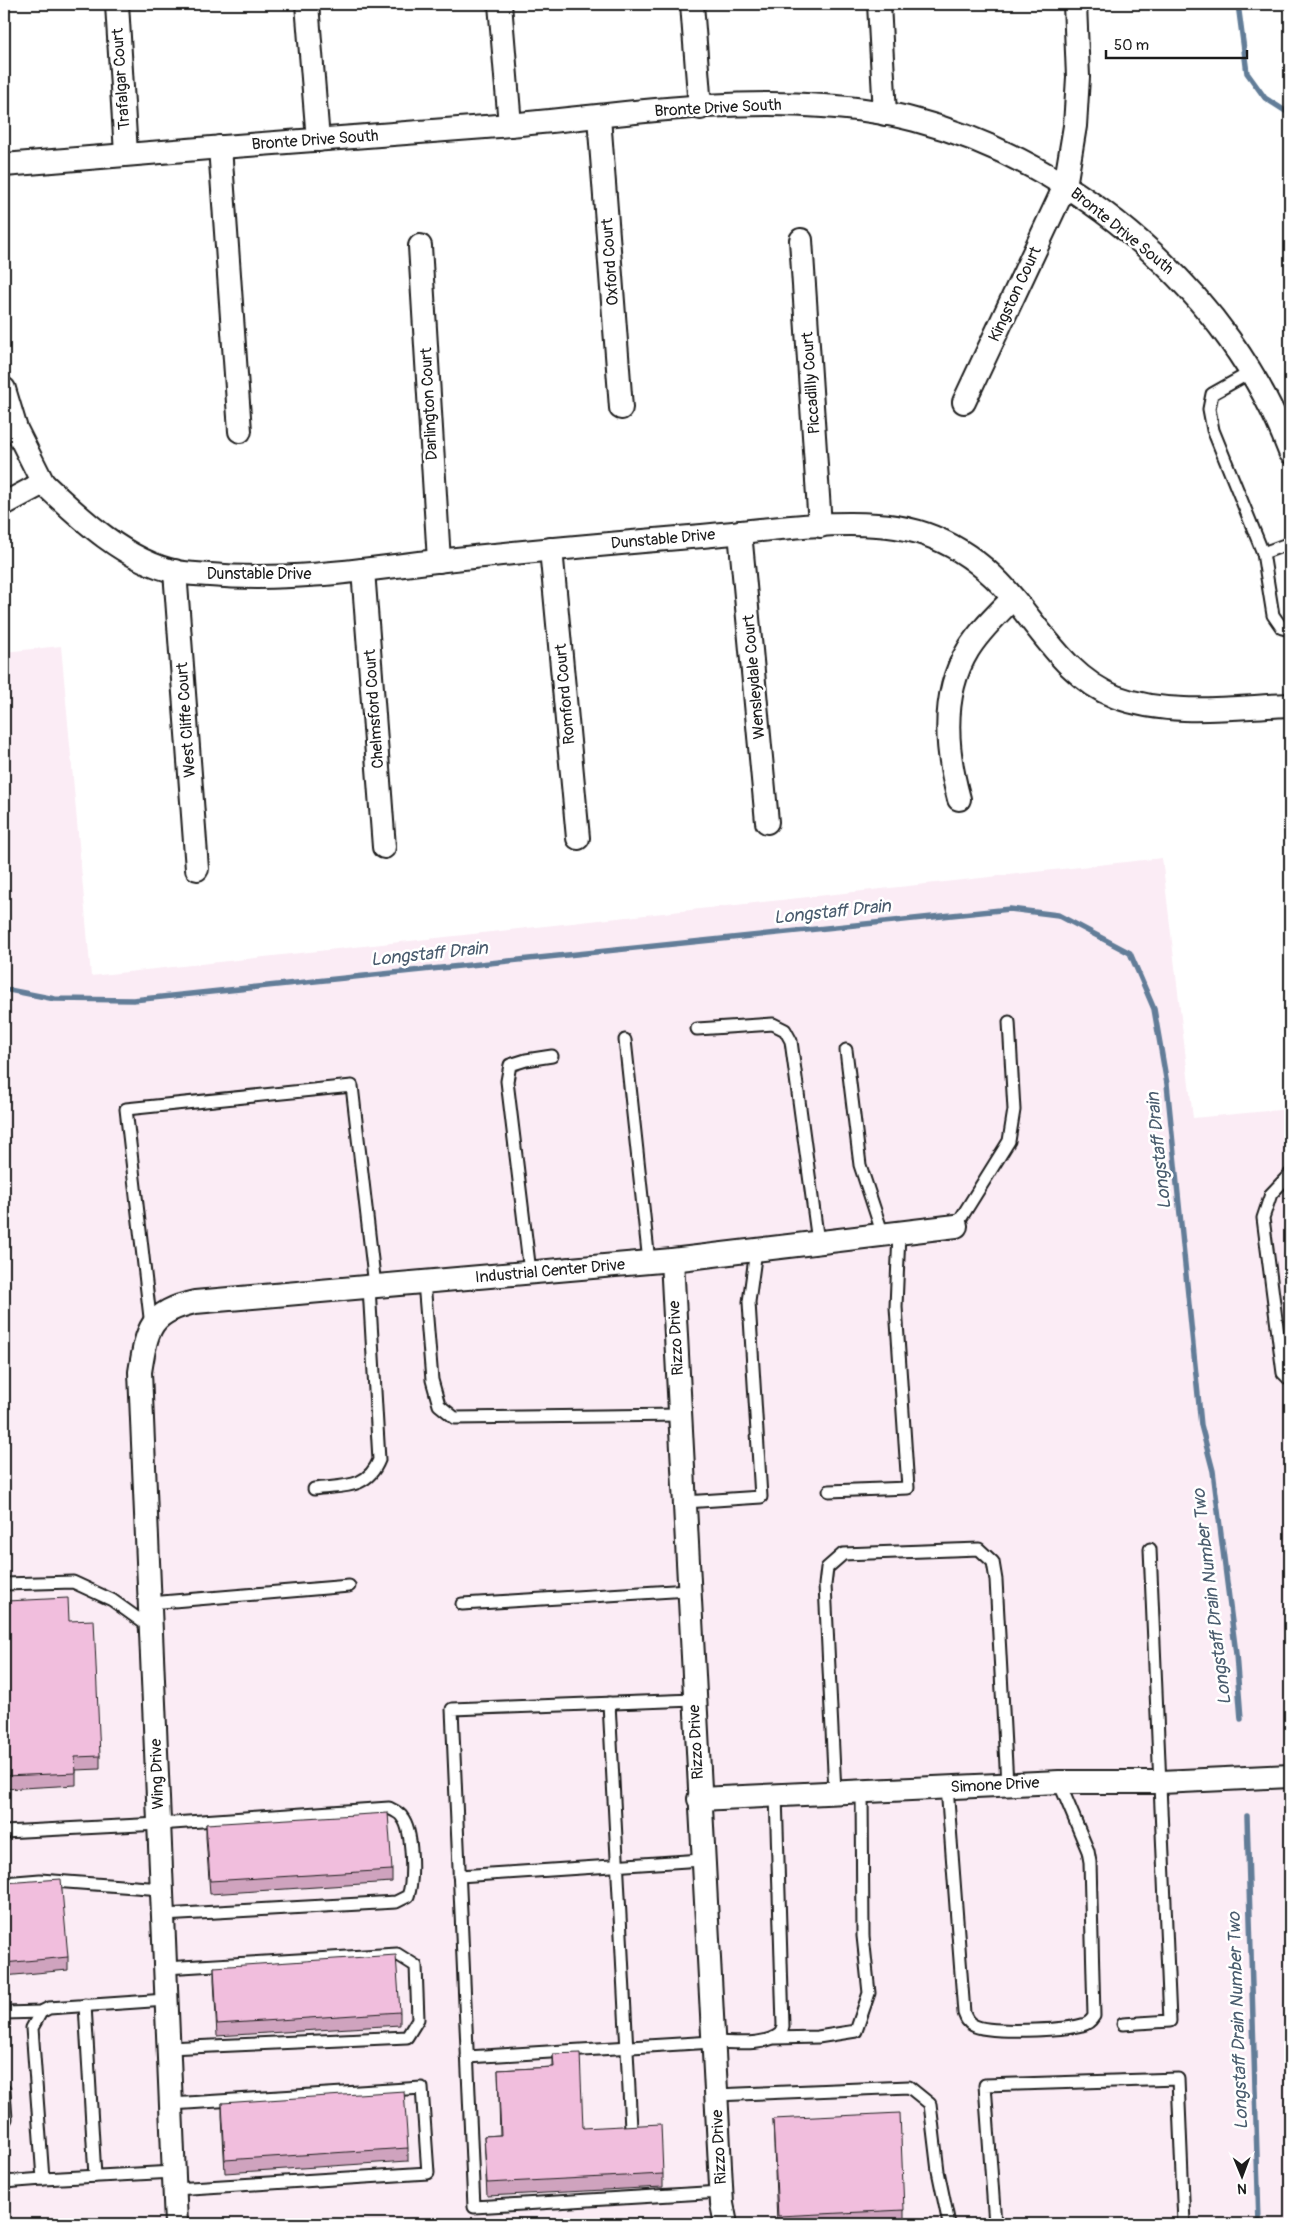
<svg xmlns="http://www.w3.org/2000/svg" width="1294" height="2228" viewBox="0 0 1294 2228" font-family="Pangolin,sans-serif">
  <rect width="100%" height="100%" fill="#fff"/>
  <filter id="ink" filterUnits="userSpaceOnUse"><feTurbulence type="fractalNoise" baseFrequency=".02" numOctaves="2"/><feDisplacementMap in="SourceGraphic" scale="10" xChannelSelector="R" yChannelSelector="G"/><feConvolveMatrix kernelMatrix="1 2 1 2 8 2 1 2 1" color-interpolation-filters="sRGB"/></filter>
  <g filter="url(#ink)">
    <polygon fill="#fbecf5" points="61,646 91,976 1162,858 1193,1118 1290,1109 1290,2224 4,2224 4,652"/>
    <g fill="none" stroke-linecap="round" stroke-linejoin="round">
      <g stroke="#627d98" stroke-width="5.5">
        <polyline points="1238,4 1247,73 1265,98 1290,114"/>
        <polyline points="4,989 55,999 133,1000 1010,909 1058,915 1130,953 1154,1009 1167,1084 1201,1425 1213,1471 1236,1654 1241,1719"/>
        <polyline points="1247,1816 1259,2224"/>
      </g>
      <defs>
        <g id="lane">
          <polyline points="1251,372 1212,394 1209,409 1213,430 1263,553 1273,615 1282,628 1290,630"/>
          <polyline points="1263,553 1290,543"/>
          <polyline points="697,1029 773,1024 785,1030 791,1041 818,1242"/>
          <polyline points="625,1040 649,1262"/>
          <polyline points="846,1050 860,1165 883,1235"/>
          <polyline points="1290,1174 1271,1194 1263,1218 1283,1373 1290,1380"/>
          <polyline points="956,1226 1009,1141 1014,1110 1009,1022"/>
          <polyline points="530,1272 507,1081 510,1065 526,1060 552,1056"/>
          <polyline points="424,1282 432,1380 439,1405 455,1418 680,1415"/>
          <polyline points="151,1326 126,1109 352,1086 375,1286"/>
          <path d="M 314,1489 C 342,1485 367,1490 379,1460 L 369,1287"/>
          <polyline points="829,1491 908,1488 896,1307 899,1233"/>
          <polyline points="685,1502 761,1497 749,1302 756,1250"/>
          <polyline points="4,1584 73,1582 112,1600 151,1628"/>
          <polyline points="150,1603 349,1586"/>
          <polyline points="462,1604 689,1590"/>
          <polyline points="694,1700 452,1709 474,2207 721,2192"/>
          <polyline points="609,1703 631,2128"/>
          <path d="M 947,1787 L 964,2013 C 966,2018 967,2022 973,2025 C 988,2034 1064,2030 1082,2025 C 1088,2024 1091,2021 1094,2016 L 1090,1862 L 1088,1851 L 1059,1782"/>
          <polyline points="835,1792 825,1585 827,1568 843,1554 979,1549 993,1562 996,1580 1007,1784"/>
          <path d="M 4,1832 L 159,1824 L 389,1808 C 393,1810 400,1813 402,1817 C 413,1830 414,1880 408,1896 L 396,1902 L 163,1915"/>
          <polyline points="459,1876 702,1860"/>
          <polyline points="4,1883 40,1880 162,1889"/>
          <polyline points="165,1968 397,1954 416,1966 418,2019 407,2037 168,2048"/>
          <polyline points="166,2000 49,2008 41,2012 32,2028 43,2179 174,2172"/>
          <polyline points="85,2005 95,2176"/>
          <polyline points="4,2013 41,2012"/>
          <polyline points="1123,2024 1170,2021 1150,1549"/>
          <polyline points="775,2038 818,2037 856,2031 869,1993 863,1936 862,1791"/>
          <path d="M 467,2057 L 713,2042 C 734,2042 764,2047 781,2033 L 783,2026 L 776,1795"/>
          <polyline points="4,2090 6,2119"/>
          <polyline points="716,2095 909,2087 930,2104 938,2171 949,2224"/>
          <polyline points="171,2104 422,2088 428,2173 175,2189"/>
          <polyline points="4,2182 43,2179"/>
          <polyline points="995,2224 985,2085 1178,2079 1184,2224"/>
        </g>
        <g id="street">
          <polyline points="117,4 126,154"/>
          <polyline points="307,4 318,140"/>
          <polyline points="500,4 510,125"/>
          <polyline points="692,4 700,108"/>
          <polyline points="879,4 885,114"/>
          <polyline points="599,117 621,408"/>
          <polyline points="220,147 240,431"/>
          <path d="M 4,165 C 164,151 325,139 485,127 C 594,119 714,97 823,106 C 853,108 886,112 915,120 C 1077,162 1231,294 1290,452"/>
          <polyline points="801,240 820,526"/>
          <polyline points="420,246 439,561"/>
          <polyline points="4,389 16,429 43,483"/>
          <polyline points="964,402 1065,186 1075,126 1078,77 1075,4"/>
          <path d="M 4,504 L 43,483 C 80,518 125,561 177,572 C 187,574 199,574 210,575 C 279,581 351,572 419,563 C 513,552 607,544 702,536 C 758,531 821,521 877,525 C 934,528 979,556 1015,600 C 1045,636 1070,679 1116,697 C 1170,717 1234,707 1290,705"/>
          <polyline points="740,532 767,822"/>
          <polyline points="551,549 578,838"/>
          <polyline points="363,570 384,847"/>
          <polyline points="175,571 197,869"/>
          <path d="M 959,799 C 946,751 941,694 968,650 C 980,630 998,614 1013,598"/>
          <polyline points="672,1260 722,2204 726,2224"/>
          <polyline points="699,1799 1059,1782 1161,1782 1290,1776"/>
          <path d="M 176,2224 L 140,1372 C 147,1329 149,1312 195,1302 L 672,1260 L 956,1226"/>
        </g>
      </defs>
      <use href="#lane" stroke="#1c1c1c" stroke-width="15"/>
      <use href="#street" stroke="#1c1c1c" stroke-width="26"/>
      <use href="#lane" stroke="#fff" stroke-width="11"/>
      <use href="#street" stroke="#fff" stroke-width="22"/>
    </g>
    <g fill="#cfa3be" stroke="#1c1c1c">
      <polygon points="4,1581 7,1601 69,1621 100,1756 100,1769 76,1770 76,1785 4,1789"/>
      <polygon points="206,1824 392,1870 392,1882 210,1894 206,1837"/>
      <polygon points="4,1883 68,1957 68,1970 4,1976"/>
      <polygon points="214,1967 400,2012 400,2025 217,2036 214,1980"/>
      <polygon points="553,2054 583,2128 663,2174 663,2187 487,2196 484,2136 500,2135 498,2070 553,2067"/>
      <polygon points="222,2103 408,2148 408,2161 225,2173 222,2116"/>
      <polygon points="773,2119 904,2210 904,2223 880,2224 777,2224"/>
    </g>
    <g fill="#f1bedd" stroke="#1c1c1c">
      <polygon points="4,1581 6,1581 7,1601 68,1598 69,1621 94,1620 100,1756 75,1757 76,1773 4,1776"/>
      <polygon points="388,1813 392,1870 210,1881 206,1824"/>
      <polygon points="61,1879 68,1957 4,1963 4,1883"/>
      <polygon points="396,1955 400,2012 217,2024 214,1967"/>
      <polygon points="580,2053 583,2128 661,2124 663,2174 487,2183 484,2136 501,2135 498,2070 554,2067 553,2054"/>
      <polygon points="404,2091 408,2148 225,2160 222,2103"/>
      <polygon points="900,2113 904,2210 778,2216 773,2119"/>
    </g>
  </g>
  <g text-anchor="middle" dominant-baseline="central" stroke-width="5" stroke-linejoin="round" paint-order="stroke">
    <g font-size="16" fill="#1c1c1c" stroke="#fff">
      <text transform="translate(121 79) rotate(-94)">Trafalgar Court</text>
      <text transform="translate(718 108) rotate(-3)">Bronte Drive South</text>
      <text transform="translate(315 140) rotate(-4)">Bronte Drive South</text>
      <text transform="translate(1122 231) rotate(39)">Bronte Drive South</text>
      <text transform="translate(610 262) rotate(-94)">Oxford Court</text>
      <text transform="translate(1015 294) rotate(-65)">Kingston Court</text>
      <text transform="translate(811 383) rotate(-94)">Piccadilly Court</text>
      <text transform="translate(429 404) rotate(-93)">Darlington Court</text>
      <text transform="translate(663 539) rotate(-5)">Dunstable Drive</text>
      <text x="259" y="574">Dunstable Drive</text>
      <text transform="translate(754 677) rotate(-95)">Wensleydale Court</text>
      <text transform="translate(565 694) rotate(-95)">Romford Court</text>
      <text transform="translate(374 709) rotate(-94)">Chelmsford Court</text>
      <text transform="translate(186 720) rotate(-94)">West Cliffe Court</text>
      <text transform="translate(550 1271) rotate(-5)">Industrial Center Drive</text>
      <text transform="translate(676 1338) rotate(-93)">Rizzo Drive</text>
      <text transform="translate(696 1742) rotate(-93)">Rizzo Drive</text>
      <text transform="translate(157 1774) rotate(-92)">Wing Drive</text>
      <text transform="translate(995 1785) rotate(-3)">Simone Drive</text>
      <text transform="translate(719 2147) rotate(-93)">Rizzo Drive</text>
    </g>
    <g font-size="18" font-style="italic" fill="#4a5c6e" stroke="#fff">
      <text transform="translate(832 912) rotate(-6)">Longstaff Drain</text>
      <text transform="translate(429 954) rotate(-6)">Longstaff Drain</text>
      <text transform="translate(1159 1151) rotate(-96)">Longstaff Drain</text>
      <text transform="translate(1212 1597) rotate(-97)">Longstaff Drain Number Two</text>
      <text transform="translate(1238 2021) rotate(-92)">Longstaff Drain Number Two</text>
    </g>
  </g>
  <rect width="1294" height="2228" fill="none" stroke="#fff" stroke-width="20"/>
  <rect x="10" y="10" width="1274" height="2208" fill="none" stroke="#1c1c1c" stroke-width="2" filter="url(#ink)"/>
  <g transform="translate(1242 2176) rotate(179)" stroke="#ffffff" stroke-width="4" paint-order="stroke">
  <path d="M0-4L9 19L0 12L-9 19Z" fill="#1c1c1c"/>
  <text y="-8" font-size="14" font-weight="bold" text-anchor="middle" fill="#1c1c1c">N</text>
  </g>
  <path d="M1106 50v8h141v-8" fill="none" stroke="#1c1c1c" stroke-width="2.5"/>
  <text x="1114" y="50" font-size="15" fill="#1c1c1c" stroke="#ffffff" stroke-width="4" paint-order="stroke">50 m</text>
</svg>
